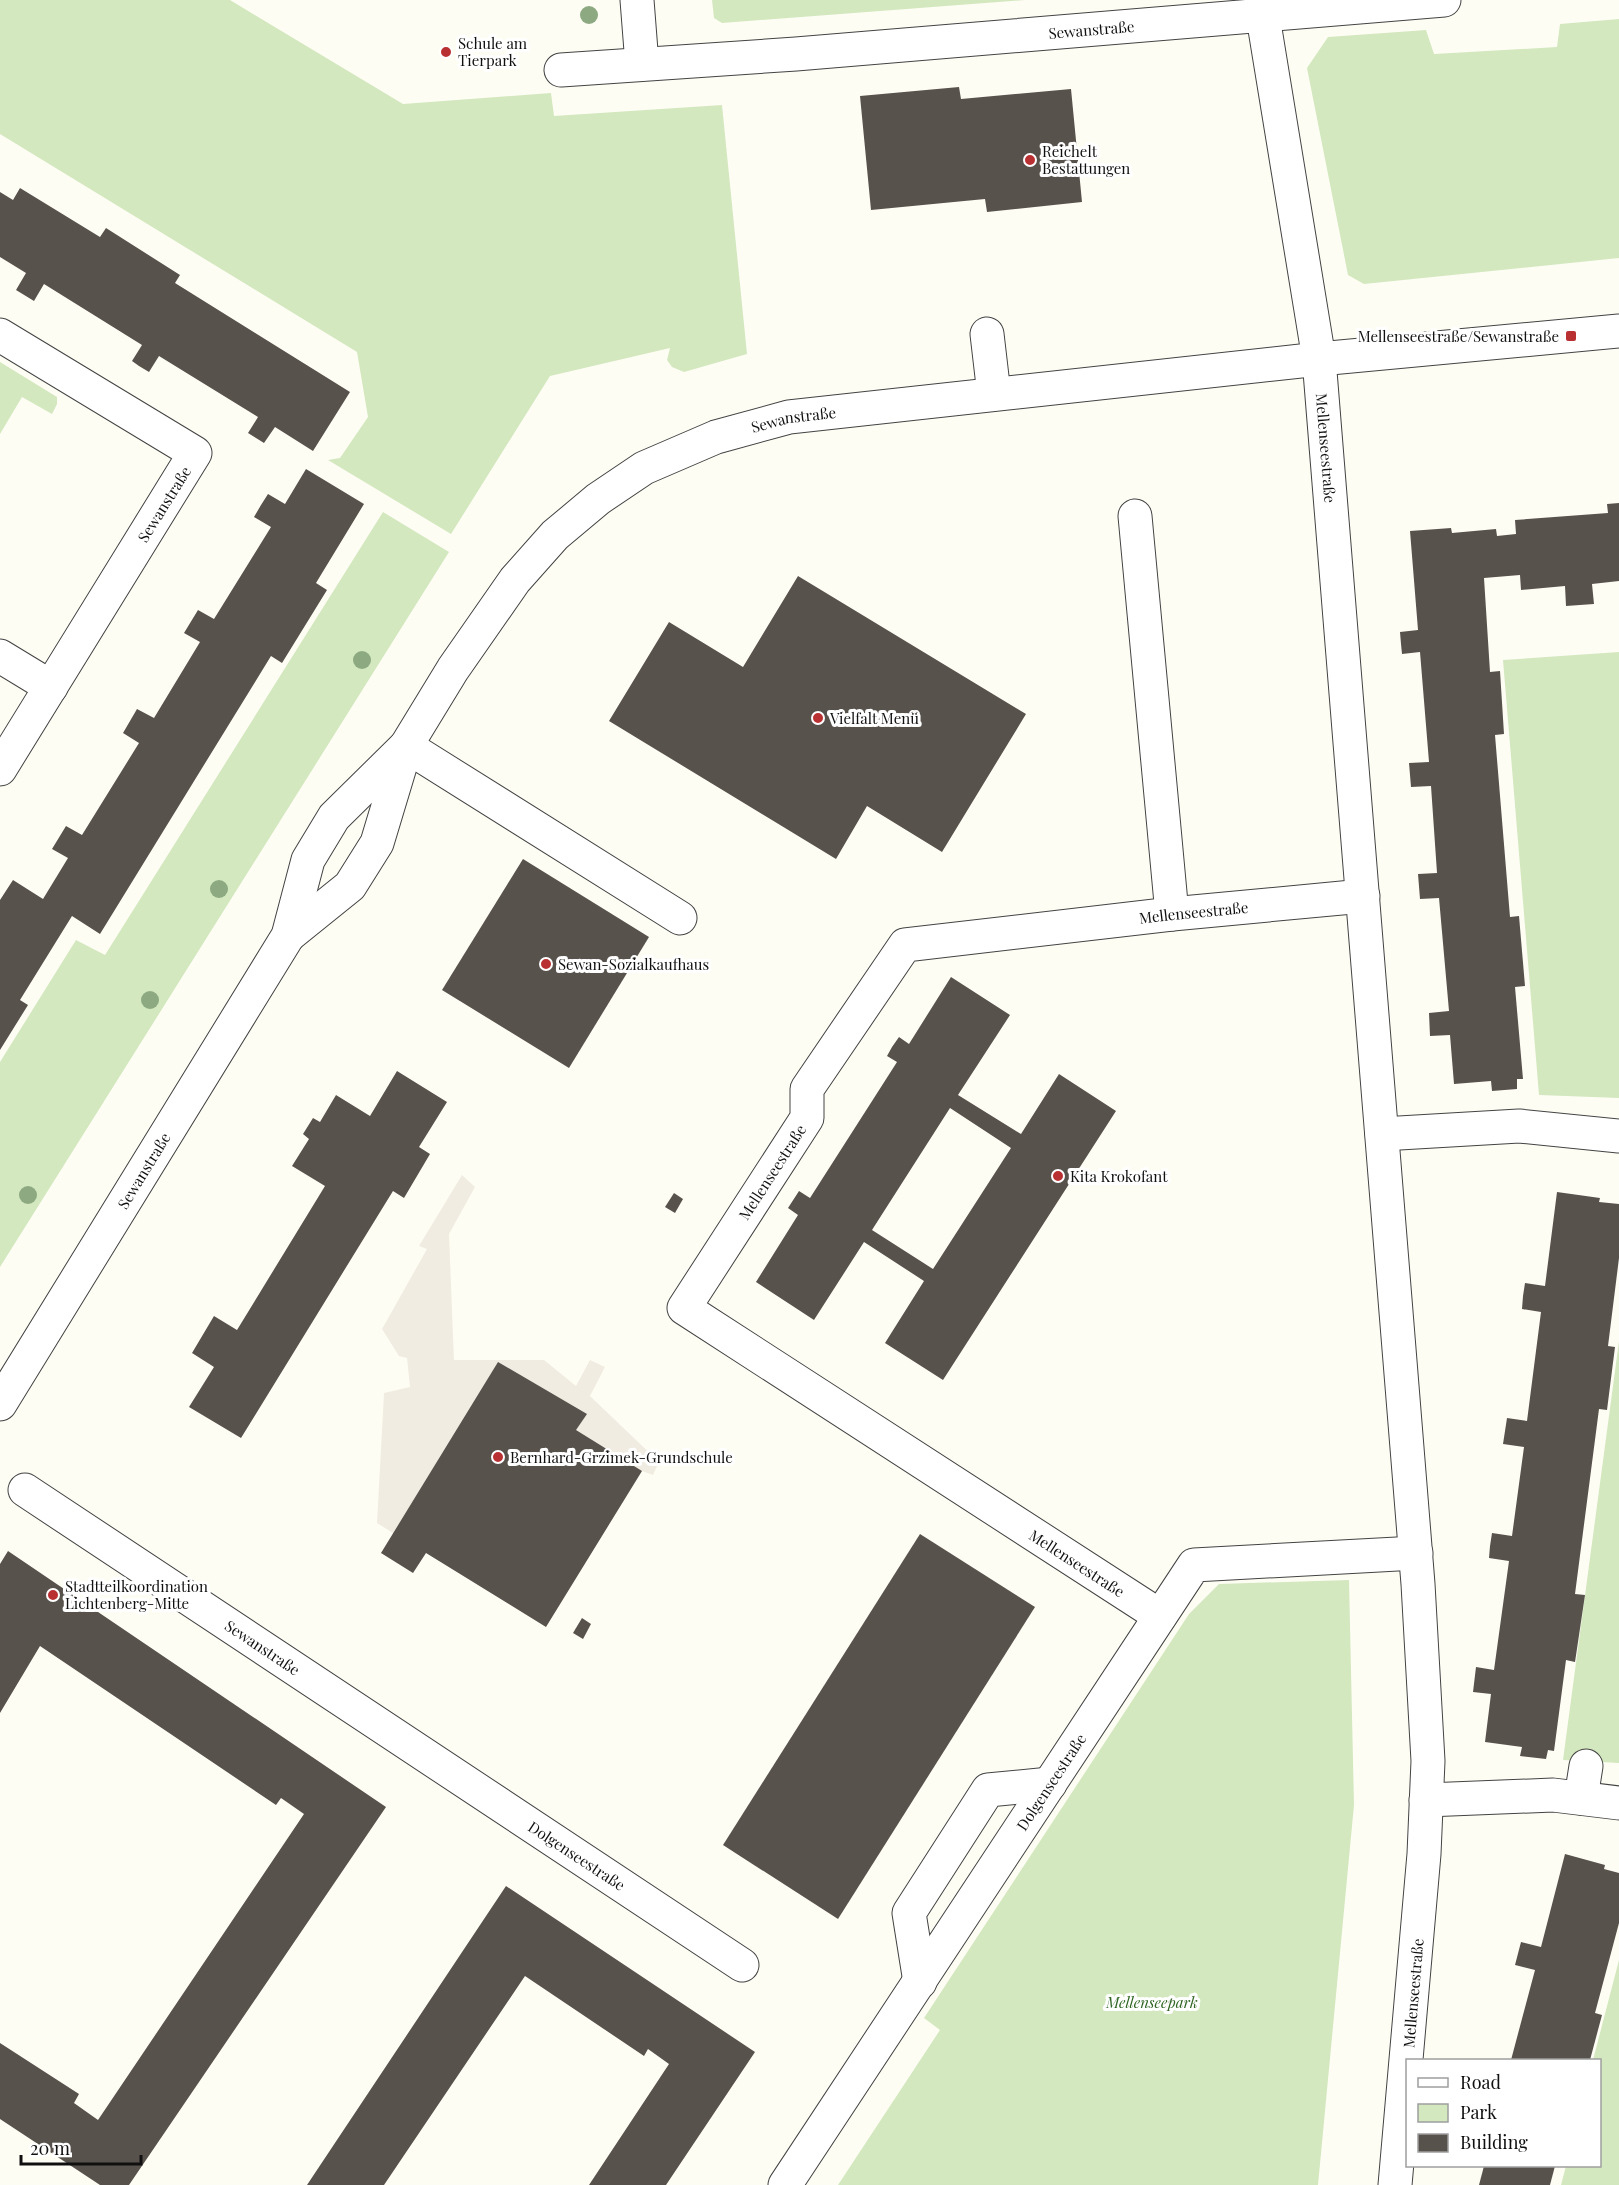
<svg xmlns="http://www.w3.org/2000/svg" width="1619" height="2185" viewBox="0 0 1619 2185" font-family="'Playfair Display',serif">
  <rect width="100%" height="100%" fill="#fefdf4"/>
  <g fill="#d3e8bf">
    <polygon points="0,0 230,0 403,104 551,93 554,116 722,105 747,354 684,372 672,367 667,360 670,348 550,376 451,534 328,460 340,458 368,417 357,352 0,134"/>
    <polygon points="712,0 1025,0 722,23 714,18"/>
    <polygon points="1619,19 1619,258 1364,284 1348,275 1307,68 1328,37 1426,30 1434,54 1557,47 1560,24"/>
    <polygon points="0,362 57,397 57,404 52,414 22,397 0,434"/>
    <polygon points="383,512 449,552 0,1267 0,1062 76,940 105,955"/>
    <polygon points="1619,652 1619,1098 1539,1095 1503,660"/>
    <polygon points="1619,1341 1619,1763 1563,1760"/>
    <polygon points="1349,1580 1354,1805 1318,2185 838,2185 940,2030 924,2018 1189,1614 1219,1584"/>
    <polygon points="1619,1960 1619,2185 1561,2185 1566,2166 1600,2166 1600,2060 1593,2060"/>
  </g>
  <polygon fill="#f0ece2" points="462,1175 475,1187 449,1234 454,1360 544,1360 576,1386 590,1360 605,1367 590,1396 659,1462 653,1475 642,1471 420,1550 377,1523 384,1393 410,1387 407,1358 399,1356 382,1329 427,1249 419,1246"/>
  <g fill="#58524d" fill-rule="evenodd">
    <polygon points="959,87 961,99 1071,89 1082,202 987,212 985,199 871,210 860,96"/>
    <polygon points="20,188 100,237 106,228 180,275 175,283 350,392 313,451 275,427 264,443 248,433 258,417 159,356 149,372 139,366 132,361 142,345 44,284 34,301 16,290 26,273 0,257 0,192 13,200"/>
    <polygon points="306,469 364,504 316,583 327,590 282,663 271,656 100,934 72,916 20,1000 28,1005 0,1050 0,900 13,880 43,899 68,858 52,849 66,826 82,835 139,743 123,733 137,709 154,718 200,642 184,633 198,610 214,619 271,527 254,517 261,505 268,494 285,504"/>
    <polygon points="1619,503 1619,581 1592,584 1594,604 1566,606 1565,586 1521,590 1520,575 1484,578 1490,672 1500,671 1504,734 1495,735 1510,917 1519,916 1525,986 1515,987 1523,1079 1517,1079 1517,1089 1492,1091 1491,1081 1454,1084 1450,1035 1430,1036 1429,1013 1449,1011 1439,898 1420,899 1418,874 1437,873 1431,786 1411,787 1409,763 1429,762 1420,652 1402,654 1401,644 1400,632 1418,630 1410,531 1451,528 1452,533 1496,529 1497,536 1516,534 1515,520 1608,513 1607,504"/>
    <polygon points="798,576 1026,714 942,852 867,806 836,859 609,721 669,622 743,667"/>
    <polygon points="523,859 649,937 569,1068 442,990"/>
    <path d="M 951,977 L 1010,1015 L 958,1095 L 1021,1134 L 1059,1074 L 1116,1111 L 943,1380 L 885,1343 L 924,1281 L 864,1242 L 814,1320 L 756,1282 L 798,1215 L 788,1208 L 799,1191 L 810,1198 L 897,1062 L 887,1056 L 892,1047 L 899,1037 L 909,1044 ZM 950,1108 L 1011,1148 L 933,1269 L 872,1230 Z"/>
    <polygon points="397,1071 447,1102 419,1147 430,1154 404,1198 393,1191 241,1438 189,1407 214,1367 192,1353 214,1316 237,1330 325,1186 292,1166 309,1139 303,1134 313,1118 320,1122 336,1095 370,1116"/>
    <polygon points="1557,1192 1600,1198 1599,1202 1619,1204 1619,1258 1608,1346 1615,1347 1607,1410 1599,1409 1575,1594 1585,1595 1575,1662 1566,1660 1554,1751 1548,1750 1546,1759 1520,1756 1522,1747 1485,1742 1491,1694 1473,1692 1476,1667 1494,1670 1509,1561 1489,1558 1490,1546 1492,1533 1512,1536 1524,1447 1503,1444 1507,1418 1527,1421 1541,1312 1522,1309 1523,1296 1525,1283 1545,1286"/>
    <polygon points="674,1193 683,1199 675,1213 665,1207"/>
    <polygon points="498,1362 587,1414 576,1430 642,1471 546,1627 426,1553 413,1573 381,1553"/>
    <polygon points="920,1534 1035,1607 838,1919 723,1845"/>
    <polygon points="8,1551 386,1807 129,2185 100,2185 0,2119 0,2043 79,2094 74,2103 98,2120 304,1814 281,1798 276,1805 40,1646 0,1713 0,1564"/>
    <polygon points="582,1618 591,1624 583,1639 573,1633"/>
    <polygon points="1565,1854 1605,1865 1604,1869 1619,1873 1619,1923 1595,2013 1602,2015 1590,2060 1511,2060 1535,1970 1515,1965 1521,1942 1541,1947"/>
    <polygon points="506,1886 755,2052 666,2185 589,2185 669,2064 648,2049 644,2056 525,1976 384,2185 307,2185"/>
    <polygon points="1484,2166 1555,2166 1550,2185 1479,2185"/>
  </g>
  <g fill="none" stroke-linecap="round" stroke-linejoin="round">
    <defs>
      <g id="minor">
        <polyline points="637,0 642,64"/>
        <path id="s1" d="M 1263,17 L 1319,359 L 1418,1584 L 1428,1761 L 1424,1854 L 1395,2185"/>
        <path id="s2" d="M 561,70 L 796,54 L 1444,0"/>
        <polyline points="987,334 994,394"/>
        <polyline points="0,335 195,453 0,769"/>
        <polyline points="1135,516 1172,914"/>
        <polyline points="0,656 51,687"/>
        <polyline points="406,746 680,918"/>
        <polyline points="288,936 350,886 377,843 405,750"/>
        <polyline points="1382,1134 1519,1126 1619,1136"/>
        <path id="s3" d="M 0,1404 L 288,936 L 308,860 L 334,817 L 406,746 L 453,669 L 515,580 L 555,535 L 598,499 L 644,468 L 716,437 L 789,417 L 1319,359 L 1619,331"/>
        <path id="s4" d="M 25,1490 L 742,1965"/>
        <path id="s5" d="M 1160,1616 L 684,1308 L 807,1118 L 807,1089 L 905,945 L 1172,914 L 1363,896"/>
        <polyline points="1581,1798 1586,1766"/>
        <polyline points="1426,1800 1553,1795 1619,1803"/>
        <polyline points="920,1982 909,1913 988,1790 1050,1784"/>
        <path id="s6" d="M 785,2185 L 1194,1565 L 1416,1553"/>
      </g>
    </defs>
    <use href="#minor" stroke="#434343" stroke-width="35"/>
    <use href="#minor" stroke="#fff" stroke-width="33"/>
  </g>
  <g fill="#8da981">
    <circle cx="589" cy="15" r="9"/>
    <circle cx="362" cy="660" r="9"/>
    <circle cx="219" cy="889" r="9"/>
    <circle cx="150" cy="1000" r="9"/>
    <circle cx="28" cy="1195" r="9"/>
  </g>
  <g fill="#b93033" stroke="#fff" stroke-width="2">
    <circle cx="446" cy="52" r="6"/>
    <circle cx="1030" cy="160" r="6"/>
    <rect x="1565" y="330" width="12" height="12" rx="3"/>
    <circle cx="818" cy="718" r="6"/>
    <circle cx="546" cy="964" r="6"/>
    <circle cx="1058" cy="1176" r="6"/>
    <circle cx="498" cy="1457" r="6"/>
    <circle cx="53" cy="1595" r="6"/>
  </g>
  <g text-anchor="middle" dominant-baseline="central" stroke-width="6" stroke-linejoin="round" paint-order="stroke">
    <g font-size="15" fill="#101010" stroke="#fff">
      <text stroke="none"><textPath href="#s2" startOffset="532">Sewanstraße</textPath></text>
      <text stroke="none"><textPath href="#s3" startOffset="1308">Sewanstraße</textPath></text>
      <text stroke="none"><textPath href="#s1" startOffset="436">Mellenseestraße</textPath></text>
      <text transform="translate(164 504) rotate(-58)">Sewanstraße</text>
      <text stroke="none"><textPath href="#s5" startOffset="1287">Mellenseestraße</textPath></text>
      <text stroke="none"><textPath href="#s3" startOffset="274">Sewanstraße</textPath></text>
      <text stroke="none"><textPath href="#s5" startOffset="729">Mellenseestraße</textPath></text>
      <text transform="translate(1077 1563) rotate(33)">Mellenseestraße</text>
      <text stroke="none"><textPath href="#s4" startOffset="285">Sewanstraße</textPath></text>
      <text stroke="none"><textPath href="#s6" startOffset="483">Dolgenseestraße</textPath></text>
      <text stroke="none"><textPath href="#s4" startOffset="662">Dolgenseestraße</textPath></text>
      <text transform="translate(1413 1993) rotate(-85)">Mellenseestraße</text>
    </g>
    <g font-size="15" fill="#101010" stroke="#fff" text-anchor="start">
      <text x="458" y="43">Schule am<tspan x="458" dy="17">Tierpark</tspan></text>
      <text x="1042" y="151">Reichelt<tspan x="1042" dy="17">Bestattungen</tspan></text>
      <text x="1559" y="336" text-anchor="end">Mellenseestraße/Sewanstraße</text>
      <text x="830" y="718">Vielfalt Menü</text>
      <text x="558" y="964">Sewan-Sozialkaufhaus</text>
      <text x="1070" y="1176">Kita Krokofant</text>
      <text x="510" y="1457">Bernhard-Grzimek-Grundschule</text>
      <text x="65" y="1586">Stadtteilkoordination<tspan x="65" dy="17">Lichtenberg-Mitte</tspan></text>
    </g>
    <g font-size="15" font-style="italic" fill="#306523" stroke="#fff">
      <text x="1152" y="2002">Mellenseepark</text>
    </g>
  </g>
  <rect x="1406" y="2059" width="195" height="108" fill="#ffffff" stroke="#9f9f9f" stroke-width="1.5"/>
  <rect x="1418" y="2078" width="30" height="9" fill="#ffffff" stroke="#9f9f9f" stroke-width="1.5"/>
  <text x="1460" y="2089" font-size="18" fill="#101010">Road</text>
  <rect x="1418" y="2104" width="30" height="18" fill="#d3e8bf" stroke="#9f9f9f" stroke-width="1.5"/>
  <text x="1460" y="2119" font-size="18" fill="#101010">Park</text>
  <rect x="1418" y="2134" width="30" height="18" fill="#58524d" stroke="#9f9f9f" stroke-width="1.5"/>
  <text x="1460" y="2149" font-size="18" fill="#101010">Building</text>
  <path d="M21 2155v9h120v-9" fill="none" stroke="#101010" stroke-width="3"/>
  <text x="30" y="2155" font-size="18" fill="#101010" stroke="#ffffff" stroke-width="4.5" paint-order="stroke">20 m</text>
</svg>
